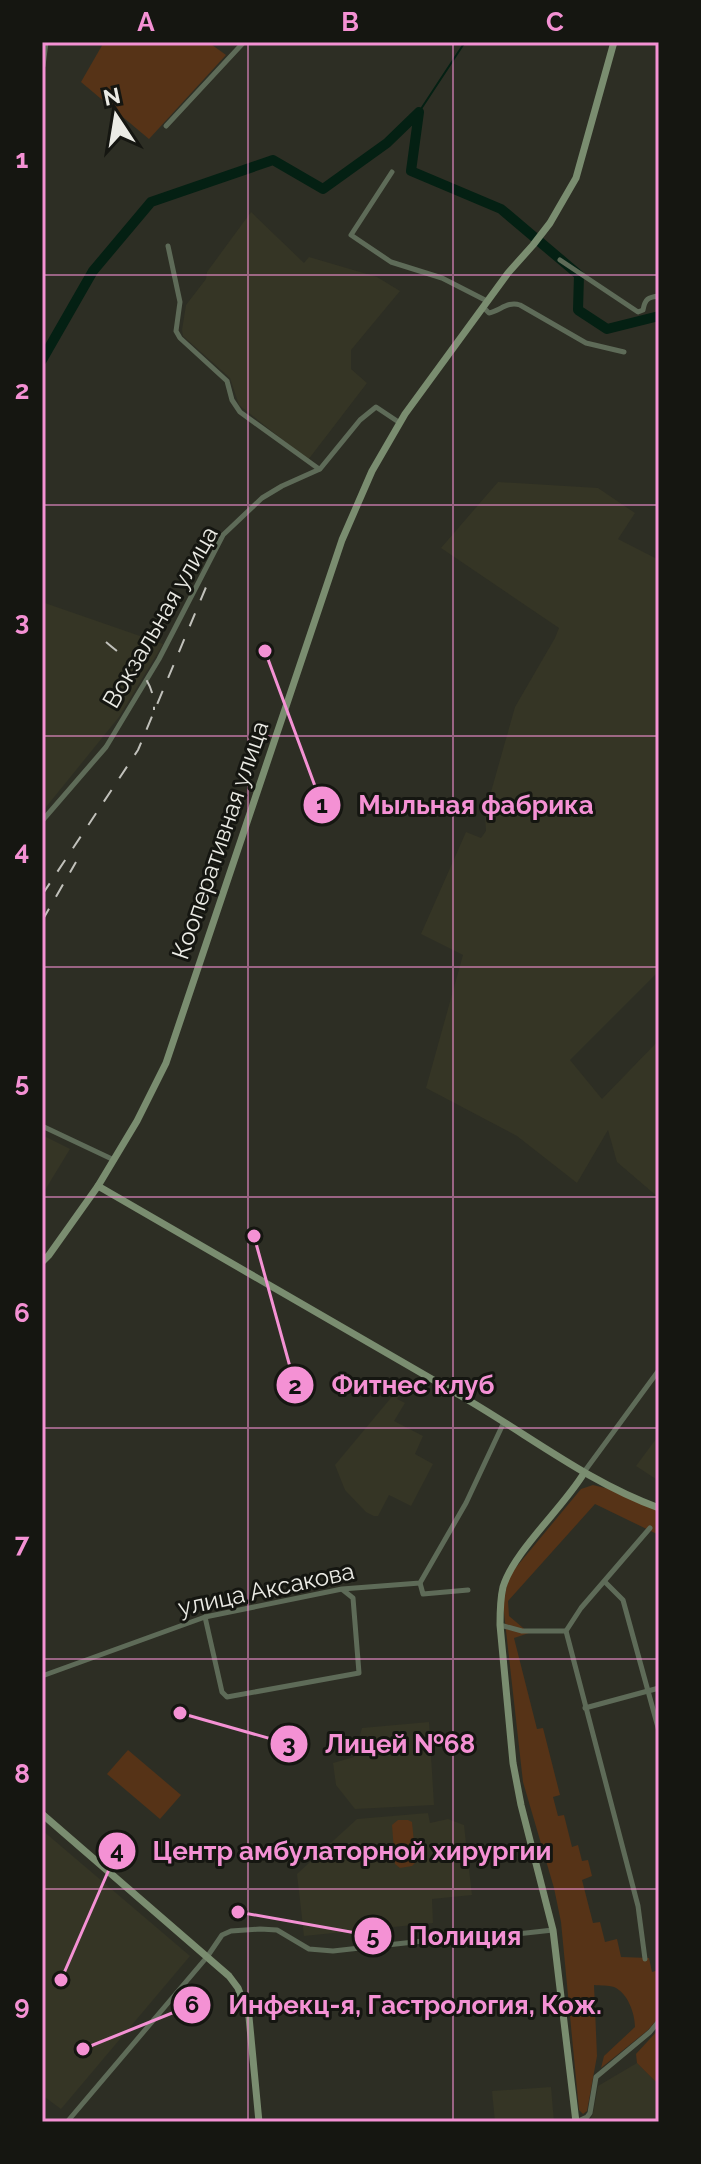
<svg xmlns="http://www.w3.org/2000/svg" width="701" height="2164" viewBox="0 0 701 2164" font-family="Raleway,sans-serif">
  <rect width="100%" height="100%" fill="#2d2e24"/>
  <g fill="#353525">
    <polygon points="251,212 304,263 309,257 377,277 400,291 351,350 351,369 367,383 308,460 239,405 230,378 183,336 182,330 186,305 206,279 207,272"/>
    <polygon points="498,482 598,488 635,513 618,539 659,560 659,971 570,1060 602,1099 659,1040 659,1198 617,1162 608,1130 577,1183 517,1136 426,1088 463,955 421,934 466,832 481,838 486,831 485,813 515,707 555,638 559,628 441,548"/>
    <polygon points="42,602 163,644 119,717 42,812"/>
    <polygon points="42,1135 70,1149 42,1195"/>
    <polygon points="395,1393 399,1396 397,1399 405,1403 394,1421 423,1436 415,1454 433,1464 411,1506 389,1495 378,1516 374,1516 366,1512 345,1490 335,1465"/>
    <polygon points="659,1435 659,1481 636,1466"/>
    <polygon points="429,1722 434,1805 355,1809 336,1785 333,1763 354,1757 362,1728"/>
    <polygon points="428,1813 430,1823 448,1819 464,1825 472,1895 432,1899 433,1923 304,1936 297,1874 357,1819"/>
    <polygon points="42,1830 190,1956 61,2109 42,2095"/>
    <polygon points="637,2063 659,2085 659,2122 589,2122 593,2114 598,2086"/>
    <polygon points="551,2087 554,2122 495,2122 492,2091"/>
  </g>
  <g fill="#563317">
    <polygon points="104,42 208,42 226,55 149,139 81,82"/>
    <path d="M 593,1485 L 609,1489 L 659,1511 L 659,1535 L 595,1504 L 508,1601 L 509,1616 L 529,1633 L 514,1638 L 537,1729 L 543,1728 L 560,1795 L 553,1797 L 558,1816 L 564,1815 L 572,1847 L 578,1845 L 582,1861 L 588,1860 L 592,1876 L 582,1880 L 593,1923 L 600,1922 L 605,1942 L 617,1939 L 621,1957 L 649,1958 L 652,1972 L 659,1970 L 659,2017 L 648,2030 L 601,2068 L 604,2056 L 635,2027 C 635,2014 628,1993 614,1987 C 608,1985 601,1986 594,1985 L 597,2056 L 587,2111 L 583,2114 L 579,2110 L 561,1922 L 554,1888 L 523,1782 L 503,1604 L 508,1580 L 513,1571 L 581,1489 Z"/>
    <polygon points="128,1750 181,1795 160,1819 107,1774"/>
    <polygon points="398,1820 408,1820 412,1822 416,1862 412,1866 400,1868 395,1864 392,1825"/>
    <polygon points="659,2029 659,2085 637,2063 636,2054"/>
  </g>
  <g fill="none" stroke-linecap="round" stroke-linejoin="round">
    <polyline stroke="#042013" stroke-width="2" points="419,112 465,42"/>
    <polyline stroke="#042013" stroke-width="10" points="42,360 93,271 151,202 273,160 323,189 387,143 419,112 411,171 501,209 579,275 578,310 607,329 659,316"/>
    <g stroke="#5e6b58" stroke-width="5">
      <polyline points="43,66 46,42"/>
      <polyline points="166,126 244,42"/>
      <polyline points="392,172 351,235 391,262 442,278 487,301"/>
      <polyline points="168,246 180,302 176,331 180,338 227,381 232,400 240,412 319,469"/>
      <path d="M 560,260 L 638,312 L 643,310 C 645,299 648,297 659,296"/>
      <path d="M 483,307 L 489,313 C 501,310 508,301 520,305 L 586,343 L 624,352"/>
      <polyline points="42,821 106,747 159,659 223,535 262,498 282,486 320,469 360,420 376,407 400,423"/>
      <polyline points="42,1126 114,1160"/>
      <polyline points="584,1472 659,1370"/>
      <polyline points="605,1582 623,1600 659,1731"/>
      <polyline points="420,1583 423,1594 468,1590"/>
      <polyline points="205,1617 222,1692 227,1697 359,1673 353,1598 343,1590"/>
      <polyline points="500,1625 522,1631 566,1631"/>
      <polyline points="42,1676 205,1617 342,1589 420,1583 466,1503 504,1422"/>
      <polyline points="585,1708 659,1688"/>
      <polyline points="645,1959 638,1906 566,1631 581,1608 650,1528"/>
      <polyline points="67,2122 207,1957 222,1935 231,1931 260,1929 277,1930 309,1949 333,1951 459,1937 491,1937 553,1930"/>
      <polyline points="576,2122 587,2117 590,2113 596,2077 650,2032 659,2021"/>
    </g>
    <g stroke="#7a8d70" stroke-width="7">
      <path d="M 98,1186 C 221,1257 345,1329 468,1400 C 531,1437 590,1483 659,1508"/>
      <polyline points="42,1262 49,1255 98,1186 137,1121 166,1063 342,540 372,471 405,414 508,273 533,245 550,223 576,178 614,42"/>
      <polyline points="42,1814 229,1976 238,1988 249,2017 259,2122"/>
      <path d="M 576,2122 L 553,1930 L 521,1805 L 513,1763 L 500,1625 C 500,1613 500,1600 503,1587 C 514,1551 563,1508 584,1473"/>
    </g>
    <g stroke="#c1c1bb" stroke-width="2" stroke-dasharray="14 14" stroke-linecap="butt">
      <path d="M 106,642 C 130,663 155,675 154,710"/>
      <polyline points="42,895 138,750 209,580"/>
      <polyline points="42,921 76,862"/>
    </g>
  </g>
  <path fill="none" stroke="#f491d4" stroke-width="2" stroke-opacity="0.55" d="M 248,42 L 248,2122M 453,42 L 453,2122M 42,275 L 659,275M 42,505 L 659,505M 42,736 L 659,736M 42,967 L 659,967M 42,1197 L 659,1197M 42,1428 L 659,1428M 42,1659 L 659,1659M 42,1889 L 659,1889"/>
  <g text-anchor="middle" dominant-baseline="central" stroke-width="6" stroke-linejoin="round" paint-order="stroke">
    <g font-size="24" fill="#ebebe5" stroke="#151611">
      <text transform="translate(160 617) rotate(-60)">Вокзальная улица</text>
      <text transform="translate(220 840) rotate(-71)">Кооперативная улица</text>
      <text transform="translate(266 1589) rotate(-12)">улица Аксакова</text>
    </g>
  </g>
  <path fill="none" stroke="#f491d4" stroke-width="3" d="M265 651L322 805M254 1236L295 1385M180 1713L289 1744M61 1980L117 1851M238 1912L373 1936M83 2049L192 2005"/>
  <g fill="#f491d4" stroke="#151611" stroke-width="3">
    <circle cx="265" cy="651" r="8"/>
    <circle cx="254" cy="1236" r="8"/>
    <circle cx="180" cy="1713" r="8"/>
    <circle cx="61" cy="1980" r="8"/>
    <circle cx="238" cy="1912" r="8"/>
    <circle cx="83" cy="2049" r="8"/>
    <circle cx="322" cy="805" r="20"/>
    <circle cx="295" cy="1385" r="20"/>
    <circle cx="289" cy="1744" r="20"/>
    <circle cx="117" cy="1851" r="20"/>
    <circle cx="373" cy="1936" r="20"/>
    <circle cx="192" cy="2005" r="20"/>
  </g>
  <g font-size="24" text-anchor="middle" font-weight="bold" fill="#111">
    <text x="322" y="813">1</text>
    <text x="295" y="1394">2</text>
    <text x="289" y="1752">3</text>
    <text x="117" y="1859">4</text>
    <text x="373" y="1944">5</text>
    <text x="192" y="2013">6</text>
  </g>
  <g font-size="26" text-anchor="middle" font-weight="bold" fill="#f491d4" stroke="#151611" stroke-width="6" stroke-linejoin="round" paint-order="stroke">
    <text x="476" y="814">Мыльная фабрика</text>
    <text x="413" y="1394">Фитнес клуб</text>
    <text x="400" y="1753">Лицей №68</text>
    <text x="352" y="1860">Центр амбулаторной хирургии</text>
    <text x="465" y="1945">Полиция</text>
    <text x="415" y="2014">Инфекц-я, Гастрология, Кож.</text>
  </g>
  <rect width="701" height="2164" fill="none" stroke="#151611" stroke-width="88"/>
  <g transform="translate(116 116) rotate(348)" stroke="#151611" stroke-width="6" paint-order="stroke">
  <path d="M0-6L14 30L0 20L-14 30Z" fill="#ebebe5"/>
  <text y="-12" font-size="22" font-weight="bold" text-anchor="middle" fill="#ebebe5">N</text>
  </g>
  <rect x="44" y="44" width="613" height="2076" fill="none" stroke="#f491d4" stroke-width="3"/>
  <g font-size="26" text-anchor="middle" font-weight="bold" fill="#f491d4">
    <text x="146" y="31">A</text>
    <text x="350" y="31">B</text>
    <text x="555" y="31">C</text>
    <text x="22" y="168">1</text>
    <text x="22" y="399">2</text>
    <text x="22" y="630">3</text>
    <text x="22" y="860">4</text>
    <text x="22" y="1091">5</text>
    <text x="22" y="1322">6</text>
    <text x="22" y="1552">7</text>
    <text x="22" y="1783">8</text>
    <text x="22" y="2014">9</text>
  </g>
</svg>
